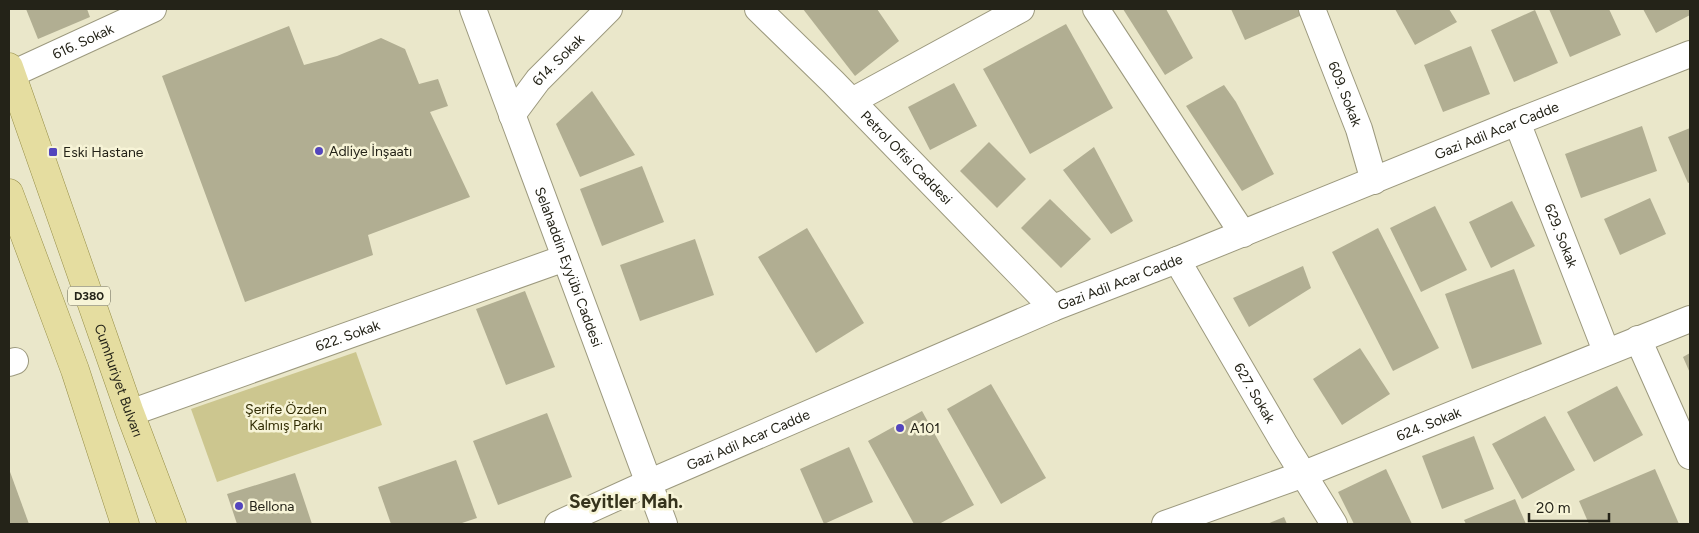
<svg xmlns="http://www.w3.org/2000/svg" width="1699" height="533" viewBox="0 0 1699 533" font-family="Figtree,sans-serif">
  <rect width="100%" height="100%" fill="#eae7ca"/>
  <polygon fill="#ccc68f" points="356,352 382,425 217,482 191,409"/>
  <g fill="#b1ae92">
    <polygon points="26,9 87,9 90,17 38,39"/>
    <polygon points="803,9 877,9 899,41 855,76"/>
    <polygon points="1123,9 1166,9 1193,58 1165,75"/>
    <polygon points="1231,9 1299,9 1302,15 1245,40"/>
    <polygon points="1395,9 1449,9 1457,22 1415,45"/>
    <polygon points="1549,9 1609,9 1621,35 1570,57"/>
    <polygon points="1643,9 1690,9 1690,15 1656,33"/>
    <polygon points="1535,10 1558,63 1514,82 1491,30"/>
    <polygon points="1066,24 1113,108 1030,154 983,69"/>
    <polygon points="289,26 304,65 337,56 381,38 405,49 419,84 438,79 448,106 430,112 470,197 368,235 373,255 245,302 162,76"/>
    <polygon points="1471,46 1490,94 1443,112 1424,65"/>
    <polygon points="954,83 977,126 930,150 908,107"/>
    <polygon points="1224,85 1236,102 1274,174 1242,191 1186,106"/>
    <polygon points="592,91 635,155 580,177 556,124"/>
    <polygon points="1642,126 1657,171 1581,198 1565,154"/>
    <polygon points="1690,128 1690,182 1688,183 1668,137"/>
    <polygon points="989,142 1026,179 997,208 960,171"/>
    <polygon points="1094,147 1133,221 1111,234 1063,170"/>
    <polygon points="642,166 664,222 602,246 580,189"/>
    <polygon points="1650,198 1666,234 1620,255 1604,219"/>
    <polygon points="1050,199 1091,239 1061,268 1021,228"/>
    <polygon points="1512,201 1535,246 1491,268 1469,222"/>
    <polygon points="1435,206 1467,270 1421,292 1390,228"/>
    <polygon points="807,228 864,323 816,353 758,257"/>
    <polygon points="1378,228 1439,348 1393,371 1332,252"/>
    <polygon points="695,239 714,295 640,321 620,265"/>
    <polygon points="1303,266 1311,288 1249,327 1233,298"/>
    <polygon points="1514,269 1542,344 1472,369 1445,294"/>
    <polygon points="525,291 555,367 506,385 476,309"/>
    <polygon points="1360,348 1390,394 1342,425 1313,379"/>
    <polygon points="1690,353 1690,373 1683,357"/>
    <polygon points="991,384 1046,478 1001,504 947,409"/>
    <polygon points="1617,386 1643,435 1594,462 1567,412"/>
    <polygon points="922,411 974,505 939,524 914,524 868,441"/>
    <polygon points="547,413 572,477 498,505 473,441"/>
    <polygon points="1545,416 1575,470 1522,499 1492,444"/>
    <polygon points="1474,436 1494,489 1442,509 1422,456"/>
    <polygon points="849,447 873,502 824,524 800,469"/>
    <polygon points="456,460 477,518 459,524 391,524 378,487"/>
    <polygon points="9,469 29,524 9,524"/>
    <polygon points="1386,469 1412,524 1354,524 1338,492"/>
    <polygon points="1655,469 1679,524 1589,524 1579,501"/>
    <polygon points="295,473 312,524 237,524 227,494"/>
    <polygon points="1515,499 1526,524 1466,524 1464,520"/>
    <polygon points="1284,517 1287,524 1267,524"/>
  </g>
  <g fill="none" stroke-linecap="round" stroke-linejoin="round">
    <defs>
      <g id="minor">
        <path id="s1" d="M 473,9 L 664,524"/>
        <path id="s2" d="M 758,9 L 833,82 L 1053,308"/>
        <polyline points="1096,9 1243,234"/>
        <path id="s3" d="M 1312,9 L 1359,129 L 1374,181"/>
        <path id="s4" d="M 12,74 L 153,9"/>
        <polyline points="852,101 1021,9"/>
        <path id="s5" d="M 512,115 L 538,80 L 609,9"/>
        <path id="s6" d="M 1517,122 L 1606,351"/>
        <path id="s7" d="M 1177,260 L 1284,443 L 1334,524"/>
        <polyline points="1638,339 1690,456"/>
        <polyline points="9,363 15,361"/>
        <path id="s8" d="M 130,413 L 565,258"/>
        <path id="s9" d="M 558,524 L 648,483 L 1053,308 L 1177,260 L 1517,122 L 1690,54"/>
        <path id="s10" d="M 1165,524 L 1304,474 L 1690,319"/>
      </g>
      <g id="major">
        <path id="s11" d="M 9,67 L 130,413 L 172,524"/>
        <polyline points="9,193 75,370 125,524"/>
      </g>
    </defs>
    <use href="#minor" stroke="#9c997e" stroke-width="28"/>
    <use href="#major" stroke="#968e47" stroke-width="29"/>
    <use href="#minor" stroke="#fff" stroke-width="26"/>
    <use href="#major" stroke="#e5dda0" stroke-width="28"/>
  </g>
  <g fill="#5345bd" stroke="#f7f4d7" stroke-width="2">
    <circle cx="319" cy="151" r="5"/>
    <rect x="48" y="147" width="10" height="10" rx="2.5"/>
    <circle cx="900" cy="428" r="5"/>
    <circle cx="239" cy="506" r="5"/>
  </g>
  <g text-anchor="middle" dominant-baseline="central" stroke-width="5" stroke-linejoin="round" paint-order="stroke">
    <rect fill="#f7f4d7" stroke="#636251" stroke-width="1" x="68" y="286.5" width="42" height="19" rx="4"/>
    <g font-size="12" font-weight="bold" fill="#242318">
      <text x="89" y="296">D380</text>
    </g>
    <g font-size="14" fill="#242318" stroke="#f7f4d7">
      <text stroke="none"><textPath href="#s4" startOffset="78">616. Sokak</textPath></text>
      <text stroke="none"><textPath href="#s5" startOffset="72">614. Sokak</textPath></text>
      <text stroke="none"><textPath href="#s3" startOffset="91">609. Sokak</textPath></text>
      <text stroke="none"><textPath href="#s9" startOffset="1018">Gazi Adil Acar Cadde</textPath></text>
      <text stroke="none"><textPath href="#s2" startOffset="210">Petrol Ofisi Caddesi</textPath></text>
      <text stroke="none"><textPath href="#s6" startOffset="122">629. Sokak</textPath></text>
      <text stroke="none"><textPath href="#s1" startOffset="275">Selahaddin Eyyübi Caddesi</textPath></text>
      <text stroke="none"><textPath href="#s9" startOffset="612">Gazi Adil Acar Cadde</textPath></text>
      <text stroke="none"><textPath href="#s8" startOffset="231">622. Sokak</textPath></text>
      <text stroke="none"><textPath href="#s11" startOffset="332">Cumhuriyet Bulvarı</textPath></text>
      <text stroke="none"><textPath href="#s7" startOffset="154">627. Sokak</textPath></text>
      <text stroke="none"><textPath href="#s10" startOffset="282">624. Sokak</textPath></text>
      <text stroke="none"><textPath href="#s9" startOffset="208">Gazi Adil Acar Cadde</textPath></text>
    </g>
    <g font-size="14" fill="#242318" stroke="#f7f4d7" text-anchor="start">
      <text x="329" y="151">Adliye İnşaatı</text>
      <text x="63" y="152">Eski Hastane</text>
      <text x="910" y="428">A101</text>
      <text x="249" y="506">Bellona</text>
    </g>
    <g font-size="14" fill="#312c04" stroke="#f7f4d7">
      <text x="286" y="409">Şerife Özden<tspan x="286" dy="16">Kalmış Parkı</tspan></text>
    </g>
    <g font-size="19" font-weight="bold" fill="#36331c" stroke="#f7f4d7">
      <text x="626" y="501">Seyitler Mah.</text>
    </g>
  </g>
  <rect width="1699" height="533" fill="none" stroke="#242318" stroke-width="20"/>
  <path d="M1529 513v8h80v-8" fill="none" stroke="#242318" stroke-width="2.5"/>
  <text x="1536" y="513" font-size="15" fill="#242318" stroke="#f7f4d7" stroke-width="4" paint-order="stroke">20 m</text>
</svg>
